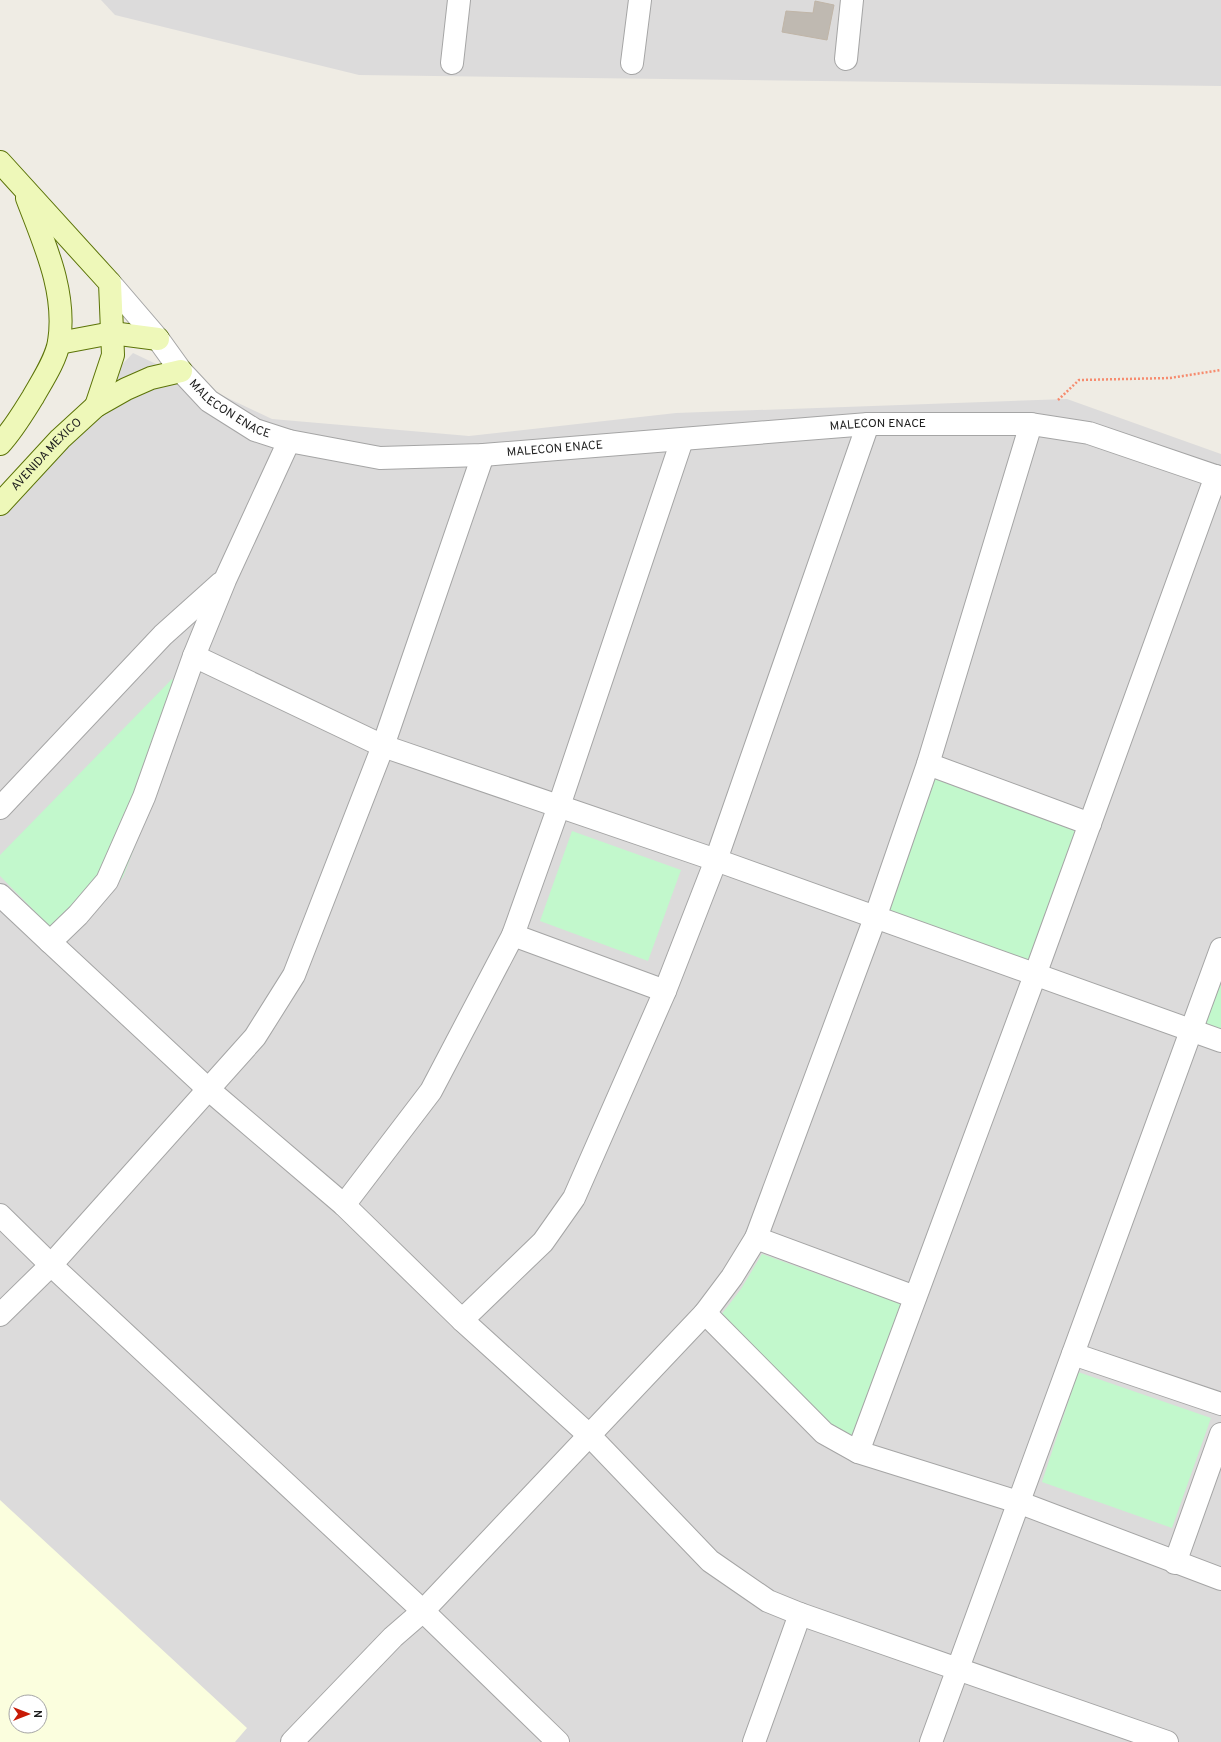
<svg xmlns="http://www.w3.org/2000/svg" width="1221" height="1742" viewBox="0 0 1221 1742" font-family="Overpass,sans-serif">
  <rect width="100%" height="100%" fill="#efece4"/>
  <g fill="#dcdbdb" fill-rule="evenodd">
    <polygon points="101,0 1221,0 1221,86 359,75 115,15"/>
    <path d="M 133,353 L 272,419 L 469,436 L 676,413 L 1067,399 L 1221,454 L 1221,1742 L 0,1742 L 0,493 ZM 16,1702 L 40,1702 L 40,1726 L 16,1726 Z"/>
  </g>
  <path fill="#fbfede" fill-rule="evenodd" d="M 0,1500 L 247,1728 L 235,1742 L 0,1742 ZM 16,1702 L 40,1702 L 40,1726 L 16,1726 Z"/>
  <g fill="#c2f8cc">
    <polygon points="172,679 186,684 137,841 123,877 66,943 0,876 0,855"/>
    <polygon points="932,778 1076,831 1030,962 885,914"/>
    <polygon points="572,831 681,870 648,961 540,921"/>
    <polygon points="1221,970 1221,1032 1202,1026"/>
    <polygon points="762,1254 904,1305 855,1439 837,1430 823,1417 721,1315 741,1289"/>
    <polygon points="1078,1372 1211,1418 1172,1528 1042,1482"/>
  </g>
  <polygon fill="#bfb9b1" stroke="#c0b5a7" points="815,1 834,5 827,40 782,32 786,11 813,13"/>
  <g fill="none" stroke-linecap="round" stroke-linejoin="round">
    <defs>
      <g id="minor">
        <polyline points="846,59 852,0"/>
        <polyline points="452,63 459,0"/>
        <polyline points="632,63 640,0"/>
        <polyline points="289,441 225,580 194,656 383,746 716,860 1221,1041"/>
        <polyline points="928,764 1090,824"/>
        <polyline points="0,808 163,635 221,583"/>
        <polyline points="0,895 50,942 78,915 107,881 144,797 194,656"/>
        <polyline points="513,935 665,991"/>
        <polyline points="50,942 208,1089 344,1205 462,1320 590,1436 710,1561 768,1601 800,1614 1167,1742"/>
        <polyline points="344,1205 431,1091 513,935 559,806 682,440"/>
        <polyline points="0,1215 51,1265 423,1611 558,1742"/>
        <polyline points="756,1238 915,1297"/>
        <polyline points="705,1313 824,1433 858,1452 1018,1502 1221,1579"/>
        <polyline points="0,1315 51,1265 255,1037 294,975 383,746 483,455"/>
        <polyline points="462,1320 543,1242 574,1198 665,991 716,860 868,424"/>
        <polyline points="1073,1354 1221,1404"/>
        <polyline points="858,1452 1035,975 1216,476"/>
        <polyline points="1175,1563 1221,1434"/>
        <polyline points="292,1742 393,1637 423,1611 705,1313 732,1277 756,1238 875,918 928,764 1031,424"/>
        <polyline points="754,1742 800,1614"/>
        <polyline points="931,1742 1221,949"/>
      </g>
      <g id="tertiary">
        <path id="s1" d="M 110,283 L 158,339 L 181,371 L 209,401 L 255,430 L 289,441 L 380,458 L 483,455 L 868,424 L 1031,424 L 1089,433 L 1221,478"/>
      </g>
      <g id="secondary">
        <polyline points="0,162 110,283 113,355 96,406"/>
        <polyline points="59,343 112,333 158,339"/>
        <path d="M 0,444 C 13,430 23,413 33,397 C 42,381 56,360 59,342 C 67,292 44,243 27,198"/>
        <path id="s2" d="M 0,504 L 60,439 L 96,406 L 126,389 L 151,378 L 181,371"/>
      </g>
    </defs>
    <use href="#minor" stroke="#a5a5a5" stroke-width="24"/>
    <use href="#tertiary" stroke="#a5a5a5" stroke-width="24"/>
    <use href="#secondary" stroke="#5b7307" stroke-width="24"/>
    <polyline stroke="#f68b6e" stroke-width="2.5" stroke-dasharray="2 2" stroke-linecap="butt" points="1058,400 1079,380 1170,378 1221,370"/>
    <use href="#minor" stroke="#fff" stroke-width="22"/>
    <use href="#tertiary" stroke="#fff" stroke-width="22"/>
    <use href="#secondary" stroke="#eef8b9" stroke-width="22"/>
  </g>
  <g text-anchor="middle" dominant-baseline="central" stroke-width="3.5" stroke-linejoin="round" paint-order="stroke">
    <g font-size="12" fill="#1e1e1e" stroke="#fff">
      <text stroke="none"><textPath href="#s1" startOffset="176">MALECON ENACE</textPath></text>
      <text stroke="none"><textPath href="#s1" startOffset="836">MALECON ENACE</textPath></text>
      <text stroke="none"><textPath href="#s1" startOffset="512">MALECON ENACE</textPath></text>
      <text stroke="none"><textPath href="#s2" startOffset="68">AVENIDA MEXICO</textPath></text>
    </g>
  </g>
  <g transform="translate(28 1714) rotate(90)"><circle r="19" fill="#ffffff" stroke="#a5a5a5"/>
  <path d="M0-3L7 15L0 10L-7 15Z" fill="#c71a05"/>
  <text y="-6" font-size="11" font-weight="bold" text-anchor="middle" fill="#1e1e1e">N</text>
  </g>
</svg>
